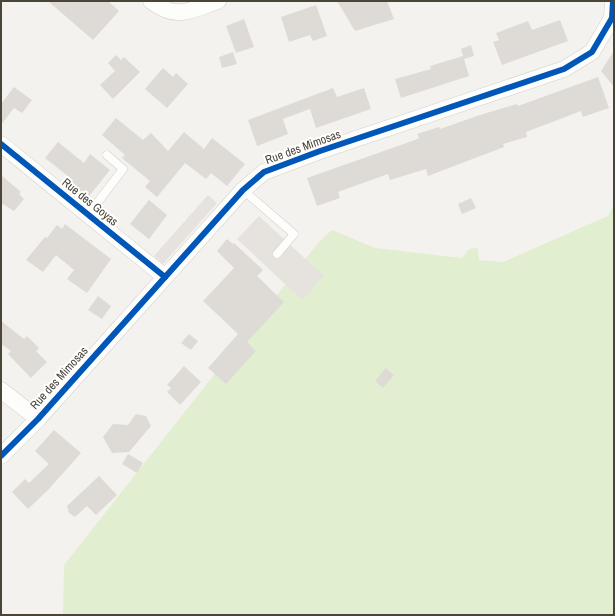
<svg xmlns="http://www.w3.org/2000/svg" width="615" height="616" viewBox="0 0 615 616" font-family="'Archivo Narrow',sans-serif">
  <rect width="100%" height="100%" fill="#f4f2ee"/>
  <polygon fill="#e1eecf" points="614,204 614,615 63,615 64,565 318,243 332,230 375,248 462,258 469,249 478,248 479,260 503,262 608,216"/>
  <g fill="#e6e3df">
    <polygon points="208,195 217,203 163,264 154,256"/>
    <polygon points="259,216 324,276 302,300 237,239"/>
  </g>
  <g fill="#dedbd6">
    <polygon points="48,1 108,1 119,11 93,40"/>
    <polygon points="337,1 387,1 394,19 355,31"/>
    <polygon points="316,5 327,36 313,41 310,35 289,42 281,17"/>
    <polygon points="244,19 254,47 236,53 226,26"/>
    <polygon points="560,20 568,41 502,65 493,42 499,40 496,33 528,21 532,30"/>
    <polygon points="471,45 474,56 464,59 469,76 401,98 395,79 431,69 430,66 463,56 461,49"/>
    <polygon points="614,51 614,87 601,71"/>
    <polygon points="233,52 237,64 222,68 219,57"/>
    <polygon points="116,55 121,60 124,57 140,72 113,99 100,85 115,71 108,63"/>
    <polygon points="163,68 173,77 176,73 188,84 167,108 145,89"/>
    <polygon points="598,77 609,108 583,117 581,111 526,132 527,137 503,144 504,147 428,176 426,169 390,180 388,174 338,192 340,198 317,206 307,178 415,140 419,138 417,134 439,127 440,129 480,115 517,104 518,106"/>
    <polygon points="14,87 32,100 22,113 14,108 1,125 1,104"/>
    <polygon points="333,88 337,97 364,88 371,109 316,128 310,109 283,119 288,134 257,146 248,120"/>
    <polygon points="116,118 143,140 151,133 168,151 184,132 204,149 212,138 245,164 227,186 211,173 206,179 185,163 157,197 145,187 150,181 122,158 125,155 102,135"/>
    <polygon points="58,142 84,163 90,154 110,170 86,200 68,186 73,180 45,158"/>
    <polygon points="1,175 21,192 19,194 24,199 14,211 1,203"/>
    <polygon points="471,198 476,208 462,214 458,204"/>
    <polygon points="149,200 167,215 149,239 130,224"/>
    <polygon points="65,224 111,259 87,293 67,279 74,270 56,255 43,272 26,260 45,237 47,238 57,225 62,229"/>
    <polygon points="227,239 233,244 234,243 263,270 257,276 284,302 247,342 256,351 226,384 208,368 238,334 203,301 234,268 217,251"/>
    <polygon points="98,296 111,306 102,319 88,310"/>
    <polygon points="1,321 24,339 27,336 39,348 36,351 47,362 31,378 8,354 11,351 1,344"/>
    <polygon points="189,334 198,341 191,350 181,343"/>
    <polygon points="184,366 201,382 180,405 167,392 171,388 167,385"/>
    <polygon points="386,368 394,375 383,388 375,381"/>
    <polygon points="136,414 146,416 151,426 129,452 112,453 103,437 113,424 128,425"/>
    <polygon points="54,430 81,453 48,490 28,509 12,492 25,479 29,483 49,464 35,451"/>
    <polygon points="128,454 143,463 137,473 122,464"/>
    <polygon points="99,476 117,495 96,515 87,506 75,517 69,513 67,506"/>
  </g>
  <g fill="none" stroke-linecap="round" stroke-linejoin="round">
    <defs>
      <g id="service">
        <polyline points="243,190 294,234 277,254"/>
        <polyline points="88,215 123,169 107,155"/>
      </g>
      <g id="minor">
        <path d="M 151,1 C 177,21 191,10 218,1"/>
        <polyline points="1,144 165,277"/>
        <polyline points="1,390 38,419"/>
        <polyline points="1,456 38,419 243,190 264,172 320,151 564,69 592,52 612,18 613,1"/>
      </g>
    </defs>
    <use href="#service" stroke="#d2d0cb" stroke-width="9"/>
    <use href="#minor" stroke="#d2d0cb" stroke-width="17"/>
    <use href="#service" stroke="#fdfdfc" stroke-width="8"/>
    <use href="#minor" stroke="#fdfdfc" stroke-width="16"/>
    <defs>
      <g id="cycleway">
        <polyline points="1,144 165,277"/>
        <polyline points="1,456 38,419 243,190 264,172 320,151 564,69 592,52 612,18 613,1"/>
      </g>
    </defs>
    <use href="#cycleway" stroke="#fff" stroke-width="8"/>
    <use href="#cycleway" stroke="#0057b8" stroke-width="6"/>
  </g>
  <g text-anchor="middle" dominant-baseline="central" stroke-width="4" stroke-linejoin="round" paint-order="stroke">
    <g font-size="12" fill="#4b4439" stroke="#fff">
      <text transform="translate(303 147) rotate(-20)">Rue des Mimosas</text>
      <text transform="translate(90 202) rotate(39)">Rue des Goyas</text>
      <text transform="translate(59 378) rotate(-48)">Rue des Mimosas</text>
    </g>
  </g>
  <rect width="615" height="616" fill="none" stroke="#4b4439" stroke-width="4"/>
</svg>
